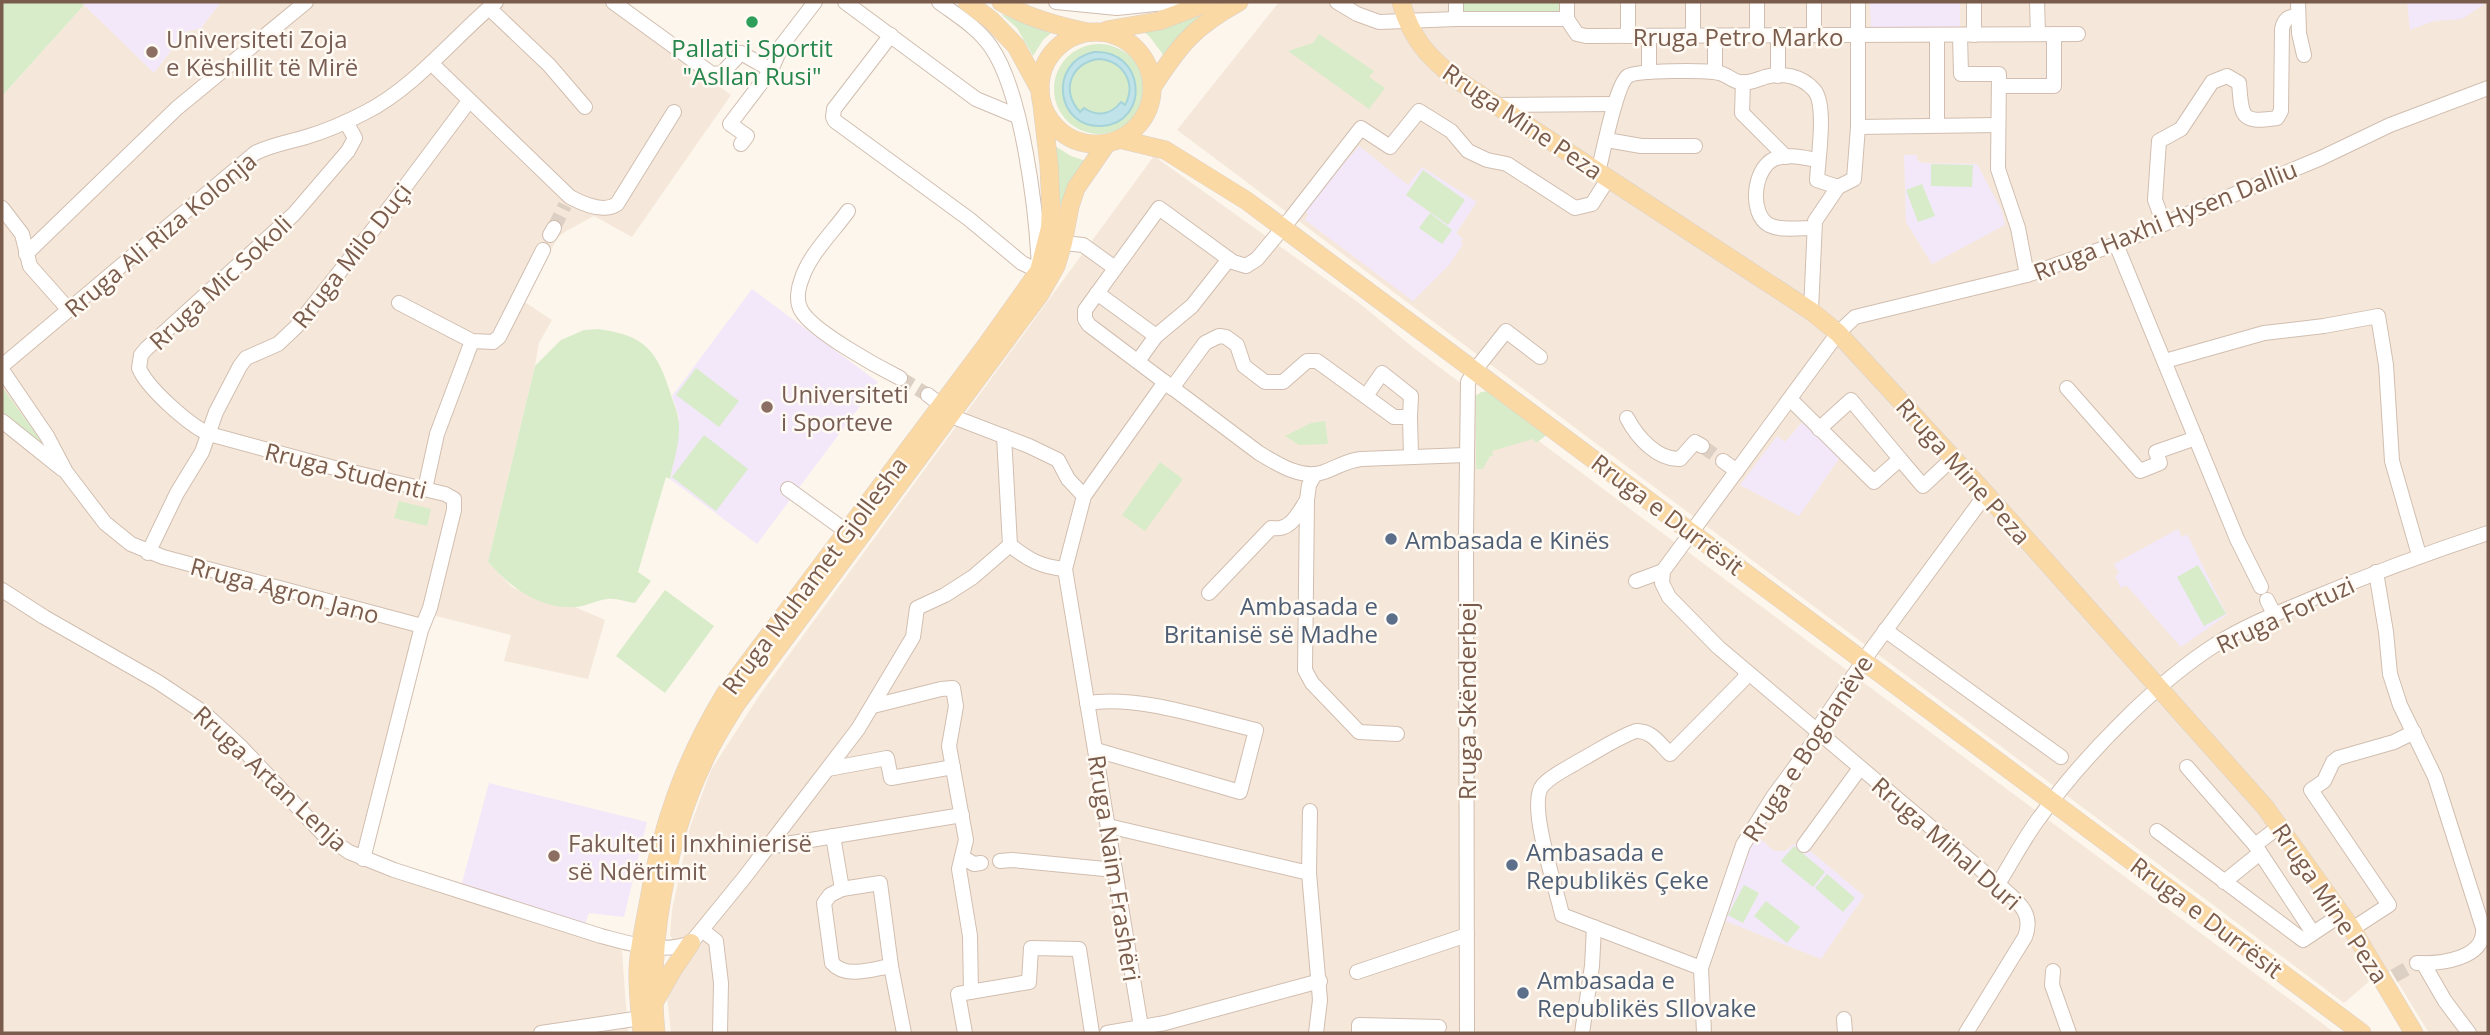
<svg xmlns="http://www.w3.org/2000/svg" width="2490" height="1035" viewBox="0 0 2490 1035" font-family="'Open Sans',sans-serif">
  <rect width="100%" height="100%" fill="#fdf6ec"/>
  <g fill="#f5e8da">
    <polygon points="221,2 606,2 731,95 632,237 594,216 568,230 558,237 523,301 552,320 539,343 535,366 488,562 512,587 558,606 575,607 605,620 588,679 504,661 511,635 428,614 363,859 601,936 622,951 628,1033 2,1033 2,96 84,5 154,72 186,32 201,28"/>
    <polygon points="1279,2 2488,2 2488,1033 2429,1033 2391,971 2372,979 2344,1003 1177,130"/>
    <polygon points="1154,156 1359,303 1415,349 2335,1033 671,1033 667,996 686,962 670,935 672,910 690,827 711,770 761,693"/>
  </g>
  <g fill="#f3e8fa">
    <polygon points="81,2 221,2 201,28 185,32 154,73"/>
    <polygon points="1870,2 1960,2 1960,27 1871,28"/>
    <polygon points="2407,2 2483,2 2483,5 2462,19 2434,21 2410,30"/>
    <polygon points="1359,146 1408,185 1422,167 1477,202 1456,233 1463,239 1461,242 1463,244 1449,265 1413,301 1305,220 1308,214 1304,210"/>
    <polygon points="1904,155 1917,155 1917,160 1922,163 1977,164 2002,211 2005,225 1932,264 1906,222"/>
    <polygon points="752,289 878,382 757,544 670,479 679,433 679,417 672,396"/>
    <polygon points="1802,422 1841,456 1799,516 1740,485 1777,436 1785,442"/>
    <polygon points="2178,529 2182,537 2187,534 2227,615 2181,647 2126,585 2121,588 2115,576 2119,573 2114,564"/>
    <polygon points="489,783 647,822 624,917 589,913 583,930 460,890"/>
    <polygon points="1756,835 1774,851 1785,851 1794,844 1802,844 1864,896 1821,959 1723,920 1746,850"/>
  </g>
  <g fill="#d8ecc9">
    <polygon points="2,2 81,2 84,5 2,96"/>
    <polygon points="1461,2 1562,2 1561,11 1558,14 1463,12"/>
    <polygon points="1212,10 1182,32 1164,56 1150,37 1142,30 1173,24"/>
    <polygon points="1001,14 1051,33 1043,40 1033,56 1017,28"/>
    <polygon points="1319,34 1374,71 1369,77 1385,88 1369,109 1288,51 1313,43"/>
    <circle cx="1099" cy="89" r="45"/>
    <polygon points="1055,146 1071,156 1086,161 1075,176 1060,207"/>
    <polygon points="1931,164 1973,165 1972,187 1931,186"/>
    <polygon points="1423,170 1465,200 1448,225 1406,195"/>
    <polygon points="1922,184 1935,216 1918,222 1906,190"/>
    <polygon points="1430,213 1452,230 1442,244 1419,228"/>
    <path d="M 598,329 C 644,335 657,350 670,392 C 674,405 680,416 679,430 C 679,446 673,463 670,479 L 666,477 L 638,572 L 651,581 L 635,603 C 626,602 616,598 608,599 C 597,600 587,606 576,607 C 540,610 510,587 488,562 L 535,366 L 561,340 L 584,330 Z"/>
    <polygon points="696,368 739,401 719,427 676,395"/>
    <polygon points="2,387 41,441 43,446 2,416"/>
    <polygon points="1488,391 1548,434 1536,443 1533,439 1492,451 1493,456 1490,456 1483,469 1476,469 1476,396 1481,392"/>
    <polygon points="1325,421 1328,444 1299,445 1285,436 1311,423"/>
    <polygon points="704,435 748,469 716,511 672,477"/>
    <polygon points="1160,462 1183,479 1145,531 1122,515"/>
    <polygon points="399,501 431,509 427,526 394,518"/>
    <polygon points="2198,565 2226,614 2204,626 2177,577"/>
    <polygon points="665,590 714,626 665,693 616,656"/>
    <polygon points="1794,846 1825,872 1813,887 1781,861"/>
    <polygon points="1827,874 1855,898 1843,912 1815,888"/>
    <polygon points="1744,885 1759,893 1743,923 1728,915"/>
    <polygon points="1766,901 1800,927 1787,943 1754,916"/>
  </g>
  <path fill="#bfe3e8" stroke="#a5d3da" stroke-width="2" fill-rule="evenodd" d="M 1094,52 C 1145,49 1151,122 1102,126 C 1056,129 1047,62 1094,52 ZM 1099,59 C 1123,61 1137,83 1125,105 L 1121,102 C 1111,115 1097,117 1084,108 L 1080,112 C 1060,91 1071,62 1099,59 Z"/>
  <g fill="none" stroke-linecap="round" stroke-linejoin="round">
    <g stroke="#dcd0c4" stroke-width="14" stroke-dasharray="14 7" stroke-linecap="butt">
      <polyline points="554,228 565,205"/>
      <polyline points="900,378 928,395"/>
      <polyline points="1702,446 1723,461"/>
      <polyline points="2394,976 2417,963"/>
    </g>
    <defs>
      <g id="minor">
        <polyline points="613,2 712,74 722,73 741,53 771,70"/>
        <polyline points="845,2 976,99 1017,116"/>
        <polyline points="1056,2 1117,8 1174,2"/>
        <polyline points="1337,2 1357,14 1379,22 1456,19 1567,19"/>
        <polyline points="1456,2 1456,19"/>
        <polyline points="1567,2 1567,19"/>
        <polyline points="1628,2 1628,36"/>
        <polyline points="1693,2 1693,36"/>
        <polyline points="1757,2 1757,36"/>
        <polyline points="1814,2 1814,35"/>
        <polyline points="1974,2 1974,35"/>
        <polyline points="2037,2 2038,34"/>
        <polyline points="2298,2 2299,33 2304,55"/>
        <polyline points="489,8 549,65 585,107"/>
        <polyline points="1567,19 1577,34 1586,36 2078,34"/>
        <path d="M 891,35 L 834,109 L 833,117 L 835,121 L 969,219 L 1022,263 L 1039,271 C 1037,215 1023,93 991,47 C 978,28 958,16 939,2"/>
        <polyline points="1778,35 1778,76"/>
        <polyline points="1937,35 1937,125"/>
        <polyline points="1960,35 1961,74 1999,74 1998,169 2018,228 2027,275"/>
        <polyline points="1649,36 1649,72"/>
        <polyline points="1715,36 1715,72"/>
        <path d="M 431,63 L 570,197 C 583,204 604,213 617,204 L 674,112"/>
        <polyline points="1743,82 1742,113 1786,157"/>
        <polyline points="1999,86 2054,86 2054,34"/>
        <polyline points="1495,105 1615,104"/>
        <path d="M 346,122 L 355,138 L 348,151 L 294,214 L 146,349 L 141,355 L 139,368 C 147,388 189,425 209,434 L 331,467 L 445,494 L 454,499 L 454,510 L 430,608 L 421,630 L 363,859"/>
        <polyline points="1858,127 1998,125"/>
        <polyline points="1607,140 1641,146 1695,146"/>
        <polyline points="741,144 747,136 730,124 771,70 782,45 815,2"/>
        <path d="M 1598,172 C 1603,154 1616,84 1628,76 C 1637,70 1707,70 1719,73 C 1726,74 1731,80 1739,82 C 1748,84 1756,80 1765,77 C 1782,72 1802,76 1814,90 C 1827,104 1818,159 1817,180 L 1838,187"/>
        <polyline points="2,208 22,234 30,266 69,310"/>
        <path d="M 848,211 C 833,232 810,254 802,278 C 798,288 796,301 801,310 C 812,331 878,367 900,378"/>
        <path d="M 2164,224 L 2155,200 L 2159,141 L 2181,129 L 2212,82 L 2227,76 L 2239,83 C 2242,115 2239,124 2277,118 L 2281,111 L 2282,29 C 2284,19 2288,17 2298,15"/>
        <path d="M 1813,228 C 1800,228 1781,231 1769,225 C 1749,214 1753,169 1774,159 C 1787,153 1805,158 1818,160"/>
        <polyline points="550,235 554,228"/>
        <polyline points="1063,243 1083,245 1115,268"/>
        <polyline points="2116,244 2237,539 2261,587"/>
        <polyline points="26,254 177,108 306,2"/>
        <polyline points="1097,293 1156,336"/>
        <polyline points="399,303 472,341 493,342 499,337 543,250"/>
        <polyline points="1811,311 1815,221 1838,187 1854,179 1858,127 1858,2"/>
        <polyline points="1138,361 1156,336 1192,306 1229,259"/>
        <polyline points="2165,361 2264,333 2324,326 2378,316 2386,365 2392,461 2419,555"/>
        <path d="M 2,366 L 255,153 C 271,145 289,142 306,137 C 326,131 347,122 366,112 C 416,86 453,38 496,2"/>
        <polyline points="2,370 47,436 66,472 105,523 131,544 163,557 422,626"/>
        <polyline points="1172,388 1205,343 1219,336 1226,337 1237,345 1244,366 1265,382 1283,382 1307,361 1317,361 1394,417 1410,417 1411,456"/>
        <polyline points="2067,388 2140,471 2160,463 2156,452 2196,438"/>
        <polyline points="928,395 941,405"/>
        <polyline points="1366,396 1382,373 1411,396 1410,417"/>
        <polyline points="1791,400 1874,482 1900,459 1923,486 1953,458"/>
        <polyline points="951,416 1029,446 1058,460 1068,479 1084,496"/>
        <path d="M 1627,418 C 1637,437 1657,460 1680,459 L 1695,442 L 1702,446"/>
        <polyline points="2,421 62,469"/>
        <polyline points="1819,429 1851,400 1900,459"/>
        <polyline points="1004,436 1010,545"/>
        <path d="M 1466,455 L 1361,459 C 1345,461 1338,467 1324,472 C 1302,480 1277,464 1259,453 L 1089,325 L 1085,319 L 1085,310 L 1159,208 L 1233,262 L 1246,266 L 1257,259 L 1291,218 L 1361,128 L 1390,147 L 1419,111 L 1451,131 L 1468,151 L 1487,160 L 1507,164 L 1575,208 L 1592,204 L 1608,179"/>
        <polyline points="1723,461 1737,471"/>
        <polyline points="1315,474 1309,485 1307,500 1305,670 1312,683 1359,732 1397,734"/>
        <polyline points="425,489 437,434 472,341"/>
        <polyline points="788,489 846,531"/>
        <path d="M 1010,545 C 1028,560 1042,567 1065,569"/>
        <polyline points="148,553 177,493 202,452 216,412 240,366 246,358 278,344 296,327 372,231 469,101"/>
        <path d="M 2376,572 L 2386,632 L 2390,674 L 2400,705 L 2435,777 L 2483,928 C 2486,959 2440,964 2417,963"/>
        <polyline points="1636,581 1663,571"/>
        <path d="M 2,590 L 44,617 L 158,682 L 203,712 L 242,748 L 324,835 L 349,852 L 394,870 L 601,936 C 631,944 661,954 691,943 L 744,878 L 858,729 L 913,637 L 917,608 L 945,595 L 973,577 L 1010,545"/>
        <path d="M 1209,593 L 1271,528 C 1291,531 1297,515 1307,500"/>
        <polyline points="2267,600 2274,614"/>
        <polyline points="1885,630 2061,757"/>
        <path d="M 1087,703 C 1140,695 1204,718 1256,730 L 1240,792 L 1096,750"/>
        <polyline points="873,706 941,689 953,688 956,706 949,746 966,840 959,869 970,936 971,992"/>
        <polyline points="2187,767 2255,845 2313,933"/>
        <polyline points="828,769 887,758 891,778 953,767"/>
        <polyline points="1310,811 1309,873 1320,1000 1316,1033"/>
        <polyline points="1108,826 1309,873"/>
        <polyline points="2157,831 2303,940 2342,914"/>
        <polyline points="833,836 842,889 880,883 891,966 904,1033"/>
        <polyline points="1804,845 1860,768"/>
        <polyline points="2255,845 2280,826"/>
        <polyline points="768,847 962,815"/>
        <polyline points="962,857 974,864 981,863"/>
        <polyline points="1000,861 1012,860 1115,870"/>
        <polyline points="2224,882 2260,853"/>
        <path d="M 1998,884 C 2012,862 2024,838 2040,817 C 2083,757 2156,682 2218,643 C 2247,625 2278,613 2309,600 C 2368,575 2427,553 2488,533"/>
        <path d="M 842,889 L 830,895 L 824,903 L 832,963 C 846,979 872,969 891,966"/>
        <polyline points="2352,929 2389,905 2311,790 2324,781 2333,762 2338,758 2394,742 2414,732"/>
        <polyline points="702,930 716,941 721,983 720,1033"/>
        <polyline points="2423,963 2445,1001 2469,1033"/>
        <path d="M 1701,968 L 1562,915 C 1557,889 1526,803 1543,785 C 1552,775 1568,768 1579,761 C 1598,751 1616,738 1636,731 C 1651,730 1660,744 1670,754 L 1743,680 L 1747,672"/>
        <polyline points="2053,971 2052,985 2069,1033"/>
        <polyline points="1357,972 1467,935"/>
        <polyline points="1844,1019 1845,1033"/>
        <polyline points="541,1033 641,1018"/>
        <polyline points="965,1033 958,994 1029,982 1031,948 1079,949 1092,1033"/>
        <polyline points="1107,1033 1165,1023 1320,981"/>
        <polyline points="1142,1033 1065,569 1084,496 1165,382"/>
        <polyline points="1359,1033 1359,1025 1439,1027"/>
        <polyline points="1467,1033 1466,536 1468,382 1475,370 1506,331 1540,357"/>
        <polyline points="1582,1033 1592,966 1594,927"/>
        <polyline points="1704,1033 1701,968 1743,845 1773,797 1814,741 1821,724 1871,650 1986,494"/>
        <path d="M 1966,1033 L 2025,937 C 2035,911 2015,900 1998,884 L 1718,647 L 1669,597 L 1662,583 L 1663,571 L 1838,333 L 1855,317 L 2027,275 L 2116,244 L 2321,158 L 2390,125 L 2488,88"/>
      </g>
      <g id="major">
        <polyline points="967,2 991,20 1016,46 1040,90"/>
        <path d="M 1001,2 C 1027,18 1058,26 1087,32"/>
        <path d="M 1401,2 C 1411,38 1427,56 1456,79 L 1811,311 L 1838,333 L 1986,494 L 2265,807 L 2352,929 L 2414,1033"/>
        <polyline points="1107,30 1159,21 1209,2"/>
        <circle cx="1096" cy="88" r="56"/>
        <path d="M 1153,86 C 1181,43 1194,27 1239,2"/>
        <polyline points="1119,139 1165,150 1247,201 2362,1033"/>
        <polyline points="655,1001 672,971 691,943"/>
        <path d="M 642,1033 C 640,1014 638,994 638,974 C 638,951 644,927 648,905 C 661,826 684,762 725,694 L 985,347 L 1039,271 L 1050,228 L 1051,208 L 1049,165 L 1042,105"/>
        <path d="M 656,1033 C 647,948 666,841 703,763 C 712,742 725,722 737,703 L 1040,294 L 1056,266 L 1063,243 L 1070,206 L 1076,188 L 1107,143"/>
      </g>
    </defs>
    <use href="#minor" stroke="#d1beb0" stroke-width="16"/>
    <use href="#major" stroke="#dad1cd" stroke-width="19"/>
    <use href="#minor" stroke="#fff" stroke-width="14"/>
    <use href="#major" stroke="#fbd9a5" stroke-width="18"/>
  </g>
  <circle fill="#2e9e5b" stroke="#fffaf3" stroke-width="2.5" cx="752" cy="22" r="7"/>
  <g fill="#8d6e63" stroke="#fffaf3" stroke-width="2.5">
    <circle cx="152" cy="52" r="7"/>
    <circle cx="767" cy="407" r="7"/>
    <circle cx="554" cy="856" r="7"/>
  </g>
  <g fill="#5c6f8a" stroke="#fffaf3" stroke-width="2.5">
    <circle cx="1391" cy="539" r="7"/>
    <circle cx="1392" cy="619" r="7"/>
    <circle cx="1512" cy="865" r="7"/>
    <circle cx="1523" cy="993" r="7"/>
  </g>
  <g text-anchor="middle" dominant-baseline="central" stroke-width="5" stroke-linejoin="round" paint-order="stroke">
    <g font-size="24" fill="#7a5c4d" stroke="#fffaf3">
      <text x="1738" y="36">Rruga Petro Marko</text>
      <text transform="translate(1523 121) rotate(34)">Rruga Mine Peza</text>
      <text transform="translate(2165 220) rotate(-22)">Rruga Haxhi Hysen Dalliu</text>
      <text transform="translate(160 234) rotate(-40)">Rruga Ali Riza Kolonja</text>
      <text transform="translate(351 255) rotate(-52)">Rruga Milo Duçi</text>
      <text transform="translate(220 282) rotate(-43)">Rruga Mic Sokoli</text>
      <text transform="translate(346 470) rotate(14)">Rruga Studenti</text>
      <text transform="translate(1964 471) rotate(48)">Rruga Mine Peza</text>
      <text transform="translate(1668 514) rotate(37)">Rruga e Durrësit</text>
      <text transform="translate(814 575) rotate(-53)">Rruga Muhamet Gjollesha</text>
      <text transform="translate(285 590) rotate(15)">Rruga Agron Jano</text>
      <text transform="translate(2285 614) rotate(-25)">Rruga Fortuzi</text>
      <text transform="translate(1466 701) rotate(-90)">Rruga Skënderbej</text>
      <text transform="translate(1807 748) rotate(-57)">Rruga e Bogdanëve</text>
      <text transform="translate(271 778) rotate(43)">Rruga Artan Lenja</text>
      <text transform="translate(1947 843) rotate(41)">Rruga Mihal Duri</text>
      <text transform="translate(1115 868) rotate(81)">Rruga Naim Frashëri</text>
      <text transform="translate(2331 903) rotate(56)">Rruga Mine Peza</text>
      <text transform="translate(2207 917) rotate(37)">Rruga e Durrësit</text>
    </g>
    <g font-size="24" fill="#785e54" stroke="#fffaf3" text-anchor="start">
      <text x="166" y="38">Universiteti Zoja<tspan x="166" dy="28">e Këshillit të Mirë</tspan></text>
      <text x="781" y="393">Universiteti<tspan x="781" dy="28">i Sporteve</tspan></text>
      <text x="568" y="842">Fakulteti i Inxhinierisë<tspan x="568" dy="28">së Ndërtimit</tspan></text>
    </g>
    <g font-size="24" fill="#27864d" stroke="#fffaf3">
      <text x="752" y="47">Pallati i Sportit<tspan x="752" dy="28">"Asllan Rusi"</tspan></text>
    </g>
    <g font-size="24" fill="#4e5e75" stroke="#fffaf3" text-anchor="start">
      <text x="1405" y="539">Ambasada e Kinës</text>
      <text x="1378" y="605" text-anchor="end">Ambasada e<tspan x="1378" dy="28">Britanisë së Madhe</tspan></text>
      <text x="1526" y="851">Ambasada e<tspan x="1526" dy="28">Republikës Çeke</tspan></text>
      <text x="1537" y="979">Ambasada e<tspan x="1537" dy="28">Republikës Sllovake</tspan></text>
    </g>
  </g>
  <rect width="2490" height="1035" fill="none" stroke="#7a5c4d" stroke-width="7"/>
</svg>
